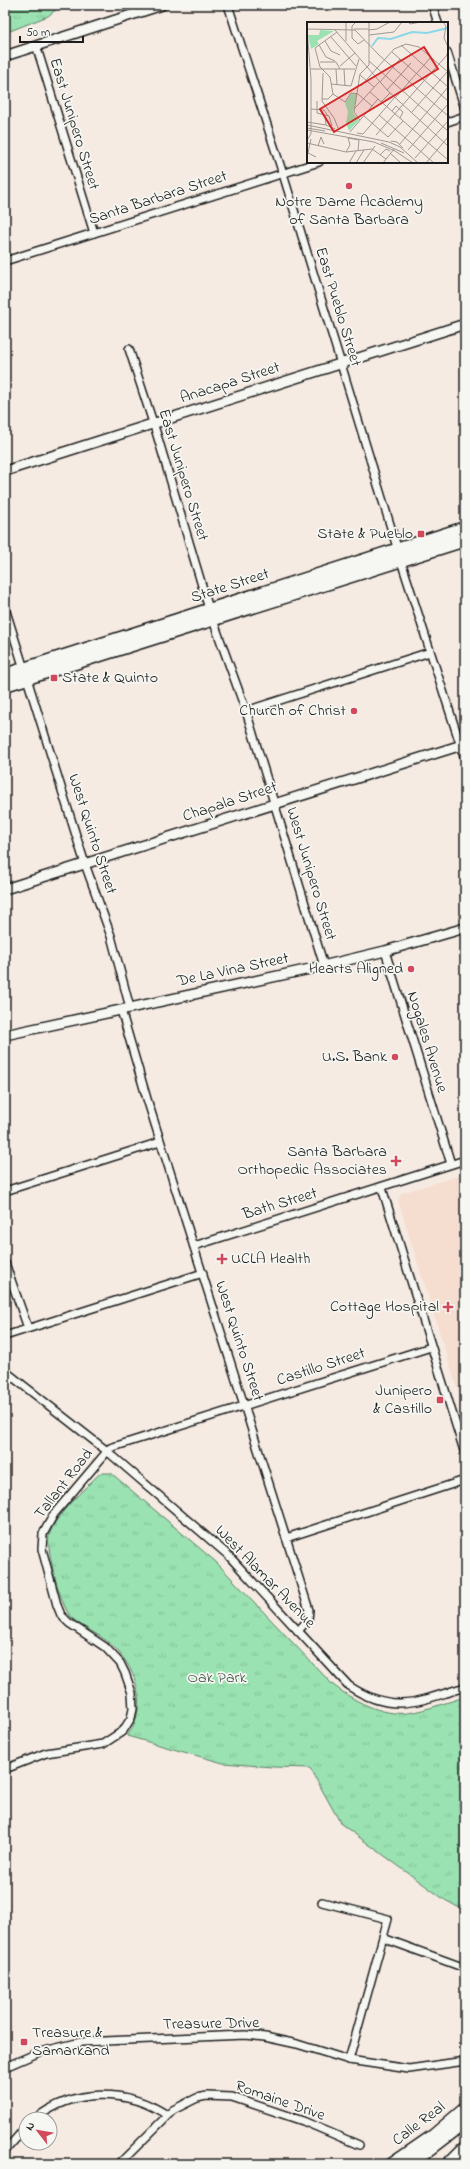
<svg xmlns="http://www.w3.org/2000/svg" width="470" height="2169" viewBox="0 0 470 2169" font-family="'Indie Flower',sans-serif">
  <defs>
    <pattern id="park-tufts" width="24" height="20" patternUnits="userSpaceOnUse"><rect width="24" height="20" fill="#9ae2b1"/><path d="M3 7l-1-3M5 7V3M7 7l1-3M15 17l-1-3M17 17v-4M19 17l1-3" fill="none" stroke="#84c198"/></pattern>
  </defs>
  <rect width="100%" height="100%" fill="#f6ebe3"/>
  <filter id="ink" filterUnits="userSpaceOnUse"><feTurbulence type="fractalNoise" baseFrequency=".025" numOctaves="2"/><feDisplacementMap in="SourceGraphic" scale="8" xChannelSelector="R" yChannelSelector="G"/><feConvolveMatrix kernelMatrix="1 2 1 2 8 2 1 2 1" color-interpolation-filters="sRGB"/></filter>
  <g filter="url(#ink)">
    <polygon fill="#f5ded0" points="465,1174 465,1413 398,1201 401,1193"/>
    <g fill="url(#park-tufts)" stroke="#5b7f66">
      <polygon points="5,5 62,5 48,16 5,33"/>
      <path d="M 100,1473 L 111,1473 L 216,1562 L 332,1684 C 352,1700 381,1716 408,1713 C 427,1710 447,1702 465,1697 L 465,1911 L 445,1900 L 341,1824 L 310,1768 L 272,1767 L 223,1763 L 127,1736 C 150,1706 136,1664 108,1642 C 97,1633 81,1627 71,1617 C 61,1607 46,1550 49,1536 C 55,1514 84,1490 100,1473 Z"/>
    </g>
    <g fill="none" stroke-linecap="round" stroke-linejoin="round">
      <defs>
        <g id="minor">
          <polyline points="228,5 283,174 403,567 465,759"/>
          <polyline points="432,5 438,23"/>
          <polyline points="36,45 94,233"/>
          <polyline points="447,52 465,109"/>
          <polyline points="447,122 465,116"/>
          <polyline points="5,261 319,162"/>
          <polyline points="129,349 157,435 209,609 246,711 324,966"/>
          <polyline points="5,608 85,864 111,936 130,1008"/>
          <polyline points="246,711 430,652"/>
          <polyline points="385,951 451,1164"/>
          <polyline points="121,1010 147,1099 309,1610 308,1620 298,1631"/>
          <polyline points="382,1188 465,1454"/>
          <polyline points="5,1191 160,1142"/>
          <polyline points="194,1246 465,1160"/>
          <polyline points="5,1263 28,1328"/>
          <polyline points="5,1336 203,1273"/>
          <path d="M 5,1371 L 107,1451 L 228,1555 L 349,1686 C 393,1715 419,1701 465,1687"/>
          <polyline points="286,1538 465,1480"/>
          <polyline points="5,1769 46,1753 103,1744 123,1731 131,1718 133,1709 132,1693 125,1673 120,1663 105,1647 69,1623 61,1615 57,1605 42,1549 43,1534 54,1514 110,1448 431,1347"/>
          <polyline points="322,1902 388,1919 349,2060"/>
          <polyline points="383,1938 465,1968"/>
          <polyline points="5,2067 40,2052 81,2042 245,2035 265,2037 297,2044 349,2060 409,2069 465,2061"/>
          <path d="M 35,2119 C 74,2088 126,2088 167,2115"/>
          <polyline points="5,2151 26,2127"/>
          <polyline points="119,2164 173,2110 197,2098 206,2096 232,2097 303,2121 359,2145"/>
        </g>
        <g id="tertiary">
          <polyline points="5,56 162,5"/>
          <polyline points="5,471 465,324"/>
          <polyline points="5,889 465,744"/>
          <polyline points="5,1035 310,969 385,951 465,928"/>
          <polyline points="390,2164 432,2135 465,2107"/>
        </g>
        <g id="primary">
          <polyline points="5,675 465,528"/>
          <polyline points="5,685 465,540"/>
        </g>
        <g id="motorway">
          <polyline points="409,2164 465,2121"/>
          <polyline points="450,2164 465,2149"/>
        </g>
      </defs>
      <use href="#minor" stroke="#1c1c1c" stroke-width="10"/>
      <use href="#tertiary" stroke="#1c1c1c" stroke-width="12"/>
      <use href="#primary" stroke="#1c1c1c" stroke-width="15"/>
      <use href="#motorway" stroke="#1c1c1c" stroke-width="17"/>
      <use href="#minor" stroke="#f6f6f2" stroke-width="7"/>
      <use href="#tertiary" stroke="#f6f6f2" stroke-width="9"/>
      <use href="#primary" stroke="#f6f6f2" stroke-width="12"/>
      <use href="#motorway" stroke="#f6f6f2" stroke-width="14"/>
    </g>
  </g>
  <g fill="#d1495b" stroke="#f6f6f2" stroke-width="1.5">
    <circle cx="349" cy="186" r="4"/>
    <rect x="417" y="530" width="8" height="8" rx="2"/>
    <rect x="50" y="674" width="8" height="8" rx="2"/>
    <circle cx="354" cy="711" r="4"/>
    <circle cx="411" cy="969" r="4"/>
    <circle cx="395" cy="1057" r="4"/>
    <path d="M394 1155h4v4h4v4h-4v4h-4v-4h-4v-4h4z"/>
    <path d="M220 1253h4v4h4v4h-4v4h-4v-4h-4v-4h4z"/>
    <path d="M446 1301h4v4h4v4h-4v4h-4v-4h-4v-4h4z"/>
    <rect x="436" y="1396" width="8" height="8" rx="2"/>
    <rect x="20" y="2038" width="8" height="8" rx="2"/>
  </g>
  <g text-anchor="middle" dominant-baseline="central" stroke-width="3.5" stroke-linejoin="round" paint-order="stroke">
    <g font-size="16" fill="#1c1c1c" stroke="#f6f6f2">
      <text transform="translate(74 124) rotate(73)">East Junipero Street</text>
      <text transform="translate(158 198) rotate(-18)">Santa Barbara Street</text>
      <text transform="translate(338 307) rotate(73)">East Pueblo Street</text>
      <text transform="translate(230 383) rotate(-18)">Anacapa Street</text>
      <text transform="translate(183 475) rotate(73)">East Junipero Street</text>
      <text transform="translate(230 586) rotate(-18)">State Street</text>
      <text transform="translate(230 802) rotate(-18)">Chapala Street</text>
      <text transform="translate(92 834) rotate(72)">West Quinto Street</text>
      <text transform="translate(311 874) rotate(73)">West Junipero Street</text>
      <text transform="translate(233 970) rotate(-12)">De La Vina Street</text>
      <text transform="translate(427 1042) rotate(73)">Nogales Avenue</text>
      <text transform="translate(280 1204) rotate(-17)">Bath Street</text>
      <text transform="translate(239 1341) rotate(72)">West Quinto Street</text>
      <text transform="translate(321 1367) rotate(-18)">Castillo Street</text>
      <text transform="translate(64 1484) rotate(-52)">Tallant Road</text>
      <text transform="translate(265 1577) rotate(46)">West Alamar Avenue</text>
      <text transform="translate(211 2024) rotate(-1)">Treasure Drive</text>
      <text transform="translate(280 2101) rotate(19)">Romaine Drive</text>
      <text transform="translate(419 2124) rotate(-37)">Calle Real</text>
    </g>
    <g font-size="16" fill="#1c1c1c" stroke="#f6f6f2" text-anchor="end">
      <text x="349" y="202" text-anchor="middle">Notre Dame Academy<tspan x="349" dy="18">of Santa Barbara</tspan></text>
      <text x="413" y="534">State &amp; Pueblo</text>
      <text x="62" y="678" text-anchor="start">State &amp; Quinto</text>
      <text x="346" y="711">Church of Christ</text>
      <text x="403" y="969">Hearts Aligned</text>
      <text x="387" y="1057">U.S. Bank</text>
      <text x="387" y="1152">Santa Barbara<tspan x="387" dy="18">Orthopedic Associates</tspan></text>
      <text x="231" y="1259" text-anchor="start">UCLA Health</text>
      <text x="439" y="1307">Cottage Hospital</text>
      <text x="432" y="1391">Junipero<tspan x="432" dy="18">&amp; Castillo</tspan></text>
      <text x="32" y="2033" text-anchor="start">Treasure &amp;<tspan x="32" dy="18">Samarkand</tspan></text>
    </g>
    <g font-size="16" fill="#425749" stroke="#f6f6f2">
      <text x="217" y="1678">Oak Park</text>
    </g>
  </g>
  <g transform="translate(307 22)">
    <rect width="141" height="141" fill="#f6ebe3"/>
    <path d="M 13,8 L 27,9 L 10,19 L 12,22 L 4,27 L 1,13 L 12,13 ZM 44,72 L 50,72 L 46,91 L 52,98 L 42,109 L 39,101 L 41,90 L 38,81 Z" fill="#9ae2b1"/>
    <path fill="none" stroke="#8ad7e9" stroke-width="2" d="M 65,24 L 71,16 L 84,17 L 105,10 L 120,11 L 141,6"/>
    <path fill="none" stroke="#9f9893" stroke-width="1" d="M 49,0 L 45,4 L 45,16 L 51,22 L 57,18M 101,0 L 103,2 L 114,0M 136,0 L 139,4 L 137,16 L 141,25M 0,7 L 48,8 L 72,33 L 141,94M 47,7 L 61,7M 28,8 L 81,69 L 141,124M 61,8 L 70,7 L 83,0M 62,13 L 87,10 L 95,0M 24,15 L 49,44M 18,19 L 24,29 L 33,33M 39,19 L 39,0M 12,23 L 19,35 L 28,39M 94,23 L 141,65M 85,30 L 141,79M 62,39 L 141,109M 13,40 L 29,40 L 33,47M 33,44 L 48,31M 4,47 L 48,47M 29,47 L 30,63M 37,47 L 38,64M 53,53 L 67,65M 73,60 L 93,37M 24,62 L 44,64 L 52,37M 54,64 L 87,27 L 99,22 L 112,25 L 141,50M 80,68 L 104,41M 63,70 L 141,138M 26,72 L 23,55 L 13,45 L 8,26 L 30,10M 26,72 L 38,80 L 44,71 L 51,72 L 65,84M 88,76 L 124,35M 15,77 L 21,77 L 26,72M 10,79 L 10,91 L 22,94 L 25,104M 15,79 L 27,96 L 32,108M 15,79 L 16,51M 74,80 L 83,71M 127,82 L 141,65M 48,86 L 72,60M 4,87 L 17,88 L 21,94M 85,89 L 89,84 L 96,90 L 93,96M 104,91 L 140,50M 72,93 L 127,141M 57,94 L 81,115 L 96,99M 18,95 L 19,103 L 28,107M 53,98 L 47,90 L 53,52 L 62,43 L 62,0M 0,100 L 19,103M 0,103 L 82,120 L 93,125 L 111,141M 0,106 L 18,109M 0,108 L 67,120 L 88,129 L 106,141M 43,110 L 71,77M 50,111 L 56,112 L 88,75M 69,113 L 140,33 L 141,28M 4,117 L 1,131 L 9,135M 0,118 L 4,112 L 4,57 L 0,7M 84,119 L 90,120 L 96,126M 0,121 L 39,130 L 65,127 L 79,137M 74,121 L 97,131M 92,123 L 127,82M 11,124 L 14,115 L 17,122M 101,128 L 141,82M 39,130 L 43,123 L 41,116 L 52,118 L 51,129M 84,132 L 94,141M 73,133 L 79,127 L 83,129M 108,136 L 141,99M 42,141 L 49,129M 49,141 L 57,128M 56,141 L 68,124M 76,141 L 87,127M 119,141 L 141,115"/>
    <path fill="#d62828" fill-opacity="0.15" stroke="#d62828" stroke-width="2" d="M 117,25 L 131,47 L 27,110 L 13,87 Z"/>
    <rect width="141" height="141" fill="none" stroke="#1c1c1c" stroke-width="2"/>
  </g>
  <rect width="470" height="2169" fill="none" stroke="#f6f6f2" stroke-width="20"/>
  <rect x="10" y="10" width="450" height="2149" fill="none" stroke="#1c1c1c" stroke-width="1.5" filter="url(#ink)"/>
  <g transform="translate(38 2131) rotate(301)"><circle r="19" fill="#f6f6f2" stroke="#9f9f9c"/>
  <path d="M0-3L7 15L0 10L-7 15Z" fill="#d1495b"/>
  <text y="-6" font-size="11" font-weight="bold" text-anchor="middle" fill="#1c1c1c">N</text>
  </g>
  <path d="M20 36v6h63v-6" fill="none" stroke="#1c1c1c" stroke-width="2"/>
  <text x="26" y="36" font-size="12" fill="#1c1c1c" stroke="#f6f6f2" stroke-width="3" paint-order="stroke">50 m</text>
</svg>
